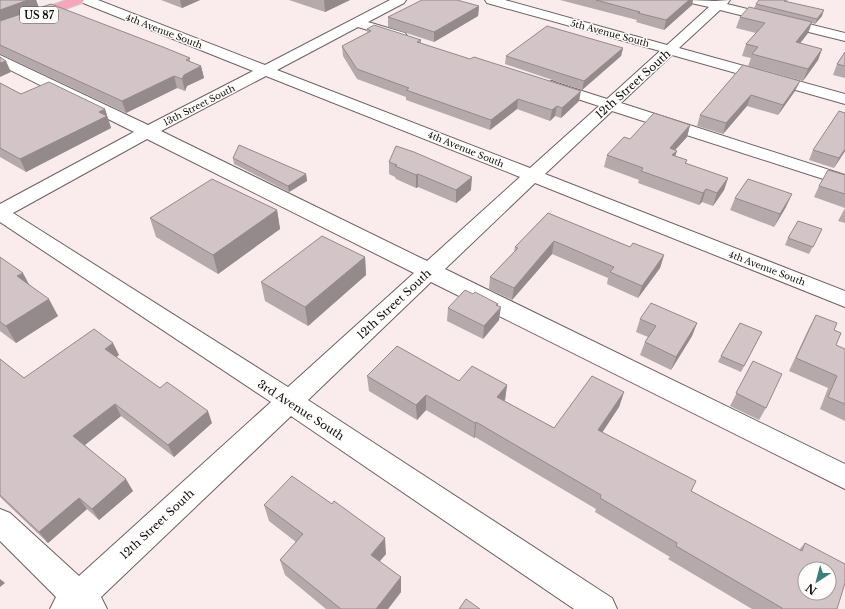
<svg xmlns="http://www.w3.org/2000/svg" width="845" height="609" viewBox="0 0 845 609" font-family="'Libre Baskerville',serif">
  <rect width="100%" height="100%" fill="#faebed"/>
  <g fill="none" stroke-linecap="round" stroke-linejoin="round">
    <defs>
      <path id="minor" d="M 81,0 L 98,0 L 265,65 L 390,0 L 406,0 L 404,3 L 368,22 L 405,33 L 407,36 L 405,39 L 400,40 L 358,27 L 277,70 L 530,168 L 599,106 L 547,89 L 544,86 L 547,83 L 552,81 L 557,83 L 607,99 L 660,51 L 487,3 L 485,0 L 505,0 L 667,45 L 709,7 L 691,3 L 689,0 L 715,1 L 730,0 L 727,4 L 845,33 L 845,41 L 720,10 L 679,48 L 845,94 L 845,104 L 672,55 L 621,103 L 845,175 L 845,186 L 612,111 L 545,174 L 845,291 L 845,307 L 535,183 L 445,269 L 845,464 L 845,489 L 431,282 L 308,400 L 612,598 L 617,609 L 574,609 L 291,416 L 101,597 L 107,609 L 50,609 L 56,597 L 0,541 L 0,509 L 10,513 L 79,576 L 271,402 L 0,222 L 0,204 L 134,132 L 0,65 L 0,55 L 148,125 L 253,71 L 83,3 ZM 266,76 L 520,177 L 427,261 L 161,131 ZM 147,139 L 414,273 L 288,387 L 13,213 Z"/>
      <polygon id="major" points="66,0 84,0 82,3 0,33 0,24"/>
    </defs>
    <use href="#minor" stroke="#6e6163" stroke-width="2"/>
    <use href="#major" stroke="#cfcfcf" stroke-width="2"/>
    <use href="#minor" fill="#fff" fill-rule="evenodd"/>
    <use href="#major" fill="#f6a6b9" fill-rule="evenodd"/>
  </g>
  <g fill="#b5a9ab">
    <polygon points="0,0 36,0 39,8 190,58 190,62 201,66 204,78 187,86 185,91 177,88 126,113 0,54"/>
    <polygon points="161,0 200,0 182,8"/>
    <polygon points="289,0 350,0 325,12"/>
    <polygon points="560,0 693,0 692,5 664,30 636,22 637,20"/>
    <polygon points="759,0 788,0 786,2 822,16 815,24 812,23 808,33 800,43 822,49 818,60 803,81 748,66 751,58 742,56 746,44 756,33 736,28 740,17 754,8 756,4"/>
    <polygon points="479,6 478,16 434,42 388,27 388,17"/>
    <polygon points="367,29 421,40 421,43 579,101 561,118 555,116 550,121 517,109 490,130 406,100 406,97 357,79 343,56 342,46 367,33"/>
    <polygon points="623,48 621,56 582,90 505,64 506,56"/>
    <polygon points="845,52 845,78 833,75 837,64"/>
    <polygon points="743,65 800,81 795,91 778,115 747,106 723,134 697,126 700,115"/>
    <polygon points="0,83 21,94 105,109 111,128 26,172 0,157"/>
    <polygon points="690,125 687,137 675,150 675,156 687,160 686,164 728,178 724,190 713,206 702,202 699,205 638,183 639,180 604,167 607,155 630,139"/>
    <polygon points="813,150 845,151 834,168 809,160"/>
    <polygon points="233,158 306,174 307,181 289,192 234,164"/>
    <polygon points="389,162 471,190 456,203 418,187 416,188 396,179 395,177 389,174"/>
    <polygon points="845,175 845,208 814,197 819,186"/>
    <polygon points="735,198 786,207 774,227 730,210"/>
    <polygon points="845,208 845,223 838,221"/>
    <polygon points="277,210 280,229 218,274 156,237 150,218"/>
    <polygon points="548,213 630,247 664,255 660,268 638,298 607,284 608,278 552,254 512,300 489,289 490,277 514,252 515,247"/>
    <polygon points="822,229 809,254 785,245 788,238"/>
    <polygon points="0,257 29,285 58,316 16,343 0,331"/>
    <polygon points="365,257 366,275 308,326 265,301 261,282"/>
    <polygon points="473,294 498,304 499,320 483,339 447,321 448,308"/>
    <polygon points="816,315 834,330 836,345 845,349 845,421 820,409 828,388 789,371 809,328"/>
    <polygon points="640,319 697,323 692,336 671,370 640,355 645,342 648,337 636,332"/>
    <polygon points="762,332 741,372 718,362 721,356"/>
    <polygon points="119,355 116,357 160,388 212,423 174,457 121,416 85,445 133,491 99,520 87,509 48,543 0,497 0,359 24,378"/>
    <polygon points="753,361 766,408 759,420 730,406"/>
    <polygon points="367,376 459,381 507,385 505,400 504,401 554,428 624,392 619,407 602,432 691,491 799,550 805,543 837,609 752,609 668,559 670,557 595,512 596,509 475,437 474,438 426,410 417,420 369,391"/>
    <polygon points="264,505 386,554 379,562 401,577 401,592 388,609 326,609 285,575 280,560 296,542 269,521"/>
  </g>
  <g fill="#94898b">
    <polygon points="28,0 36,0 39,8 0,22 0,10"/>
    <polygon points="180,0 200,0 182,8"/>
    <polygon points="324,0 350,0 325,12"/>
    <polygon points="689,0 693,0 692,5 664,30 666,20"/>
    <polygon points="479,6 478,16 434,42 434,32"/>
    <polygon points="824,10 822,16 815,24 817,19"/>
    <polygon points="812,22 808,33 792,54 796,42"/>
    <polygon points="623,48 621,56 582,90 584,81"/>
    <polygon points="822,49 818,60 803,81 808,69"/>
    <polygon points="6,61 11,72 0,77 0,63"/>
    <polygon points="201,66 204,78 187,86 185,91 182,79 184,75"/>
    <polygon points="174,76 177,88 126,113 122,101"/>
    <polygon points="800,81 795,91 778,115 783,105"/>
    <polygon points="581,91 579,101 561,118 562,108"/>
    <polygon points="751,95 747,106 723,134 726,123"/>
    <polygon points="518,99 517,109 490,130 491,120"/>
    <polygon points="557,106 555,116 550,121 552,110"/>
    <polygon points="105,109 111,128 26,172 20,159"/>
    <polygon points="690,125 687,137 666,160 670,148"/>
    <polygon points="845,149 845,151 834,168 839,158"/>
    <polygon points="677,151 673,163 672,155"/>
    <polygon points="306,174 307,181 289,192 288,186"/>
    <polygon points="418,174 418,187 416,188 416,175"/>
    <polygon points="472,177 471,190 456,203 456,190"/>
    <polygon points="728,178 724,190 713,206 717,193"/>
    <polygon points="706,189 702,202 699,205 703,193"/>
    <polygon points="792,194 786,207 774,227 780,214"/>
    <polygon points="277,210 280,229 218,274 213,255"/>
    <polygon points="554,241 552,254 512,300 514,288"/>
    <polygon points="664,255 660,268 638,298 642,286"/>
    <polygon points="365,257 366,275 308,326 305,307"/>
    <polygon points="23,273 32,290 17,276"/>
    <polygon points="49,299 58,316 16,343 6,326"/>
    <polygon points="498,304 497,312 501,307 499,320 483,339 484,326"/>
    <polygon points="697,323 692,336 671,370 676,357"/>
    <polygon points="113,343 119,355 111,361 105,349"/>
    <polygon points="507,385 505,400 495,412 497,397"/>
    <polygon points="624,392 619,407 594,445 598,430"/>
    <polygon points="426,395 426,410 417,420 416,405"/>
    <polygon points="115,404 121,416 81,448 73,436"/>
    <polygon points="208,411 212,423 174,457 168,445"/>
    <polygon points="476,422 475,437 474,438 475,423"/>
    <polygon points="126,479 133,491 99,520 92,509"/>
    <polygon points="79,498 87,509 48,543 39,532"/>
    <polygon points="385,538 386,554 372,570 371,555"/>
    <polygon points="401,577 401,592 388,609 376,609"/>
    <polygon points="0,579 5,583 0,587"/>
  </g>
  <g fill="#d3c4c7" stroke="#94898b" fill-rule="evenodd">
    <polygon points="0,0 28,0 0,10"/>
    <polygon points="422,0 457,0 479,6 434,32 388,17"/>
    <polygon points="596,0 689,0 666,20 638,13 640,12"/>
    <polygon points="759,0 785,0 784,1 824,10 817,19 756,4"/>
    <polygon points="51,4 163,47 190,58 186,60 201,66 184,75 182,79 174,76 122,101 0,45 0,21"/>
    <polygon points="749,7 812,22 796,42 822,49 808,69 752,54 758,47 746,44 765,23 740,17"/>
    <polygon points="374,25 421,40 417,42 470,59 474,57 581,91 562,108 557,106 552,110 518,99 491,120 406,90 409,88 357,69 342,46 371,31 367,29"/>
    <polygon points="547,26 623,48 584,81 506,56"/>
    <polygon points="845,52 845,66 837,64"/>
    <polygon points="0,57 6,61 0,63"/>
    <polygon points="743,65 800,81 783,105 751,95 726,123 700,115"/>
    <polygon points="49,82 105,109 99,112 107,116 20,159 0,148 0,83 21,94"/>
    <polygon points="839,111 845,113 845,149 839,158 813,150"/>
    <polygon points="654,113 690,125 670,148 677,151 672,155 687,160 685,163 728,178 717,193 706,189 703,193 641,171 643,168 607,155 624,137 630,139"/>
    <polygon points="239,145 306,174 288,186 233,158"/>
    <polygon points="396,146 414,152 472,177 456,190 418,174 416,175 395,166 397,165 389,162"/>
    <polygon points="828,170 845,175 845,194 819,186"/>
    <polygon points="212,179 277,210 213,255 150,218"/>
    <polygon points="748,179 792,194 780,214 735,198"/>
    <polygon points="548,213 630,247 633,243 664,255 642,286 610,272 614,267 554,241 514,288 490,277 518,248 515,247"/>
    <polygon points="798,221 822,229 813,247 788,238"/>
    <polygon points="322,236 365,257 305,307 261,282"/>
    <polygon points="0,257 23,273 17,276 49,299 6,326 0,322"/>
    <polygon points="465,290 473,294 475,292 498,304 496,305 501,307 484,326 448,308"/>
    <polygon points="651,303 697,323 676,357 645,342 656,326 640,319"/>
    <polygon points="816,315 837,323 834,330 841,333 836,345 845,349 845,404 828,397 837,376 796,358"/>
    <polygon points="740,323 762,332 744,366 721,356"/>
    <polygon points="94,329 113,343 105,349 160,388 167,382 208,411 168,445 115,404 73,436 126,479 92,509 79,498 39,532 0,495 0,359 24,378"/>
    <path d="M 397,346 L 459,381 L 472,366 L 507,385 L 497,397 L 554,428 L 592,376 L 624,392 L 598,430 L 696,481 L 691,491 L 802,551 L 805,543 L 845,564 L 845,583 L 837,609 L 781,609 L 782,608 L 676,546 L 677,543 L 600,498 L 601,495 L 476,422 L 475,423 L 426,395 L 416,405 L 367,376 ZM 805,569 L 829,569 L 829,593 L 805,593 Z"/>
    <polygon points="753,361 782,374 766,408 736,393"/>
    <polygon points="292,476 332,504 334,501 385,538 371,555 401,577 376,609 341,609 280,560 303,534 264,505"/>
    <polygon points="466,599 480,609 459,609"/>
  </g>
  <g text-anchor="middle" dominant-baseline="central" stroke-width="3" stroke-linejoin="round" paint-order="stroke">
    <g font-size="9" fill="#110d0e" stroke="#fffcfc">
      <text transform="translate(164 31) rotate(21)">4th Avenue South</text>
      <text transform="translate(610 33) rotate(15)">5th Avenue South</text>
      <text transform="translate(199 105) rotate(-27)">13th Street South</text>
      <text transform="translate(466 149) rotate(22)">4th Avenue South</text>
      <text transform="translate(767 268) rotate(21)">4th Avenue South</text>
    </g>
    <rect fill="#fffcfc" stroke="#585555" stroke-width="1" x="20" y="7" width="38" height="16" rx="3"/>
    <g font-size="10" font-weight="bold" fill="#110d0e">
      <text x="39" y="15">US 87</text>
    </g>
    <g font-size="11" fill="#110d0e" stroke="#fffcfc">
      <text transform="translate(633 84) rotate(-42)">12th Street South</text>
      <text transform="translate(394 304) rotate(-43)">12th Street South</text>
      <text transform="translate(301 410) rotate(33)">3rd Avenue South</text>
      <text transform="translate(157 524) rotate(-43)">12th Street South</text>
    </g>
  </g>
  <g transform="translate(817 581) rotate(216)"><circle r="19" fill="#fffcfc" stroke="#a09c9d"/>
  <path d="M0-3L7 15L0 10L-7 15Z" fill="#398079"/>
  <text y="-6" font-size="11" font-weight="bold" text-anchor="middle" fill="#110d0e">N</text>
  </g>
</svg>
